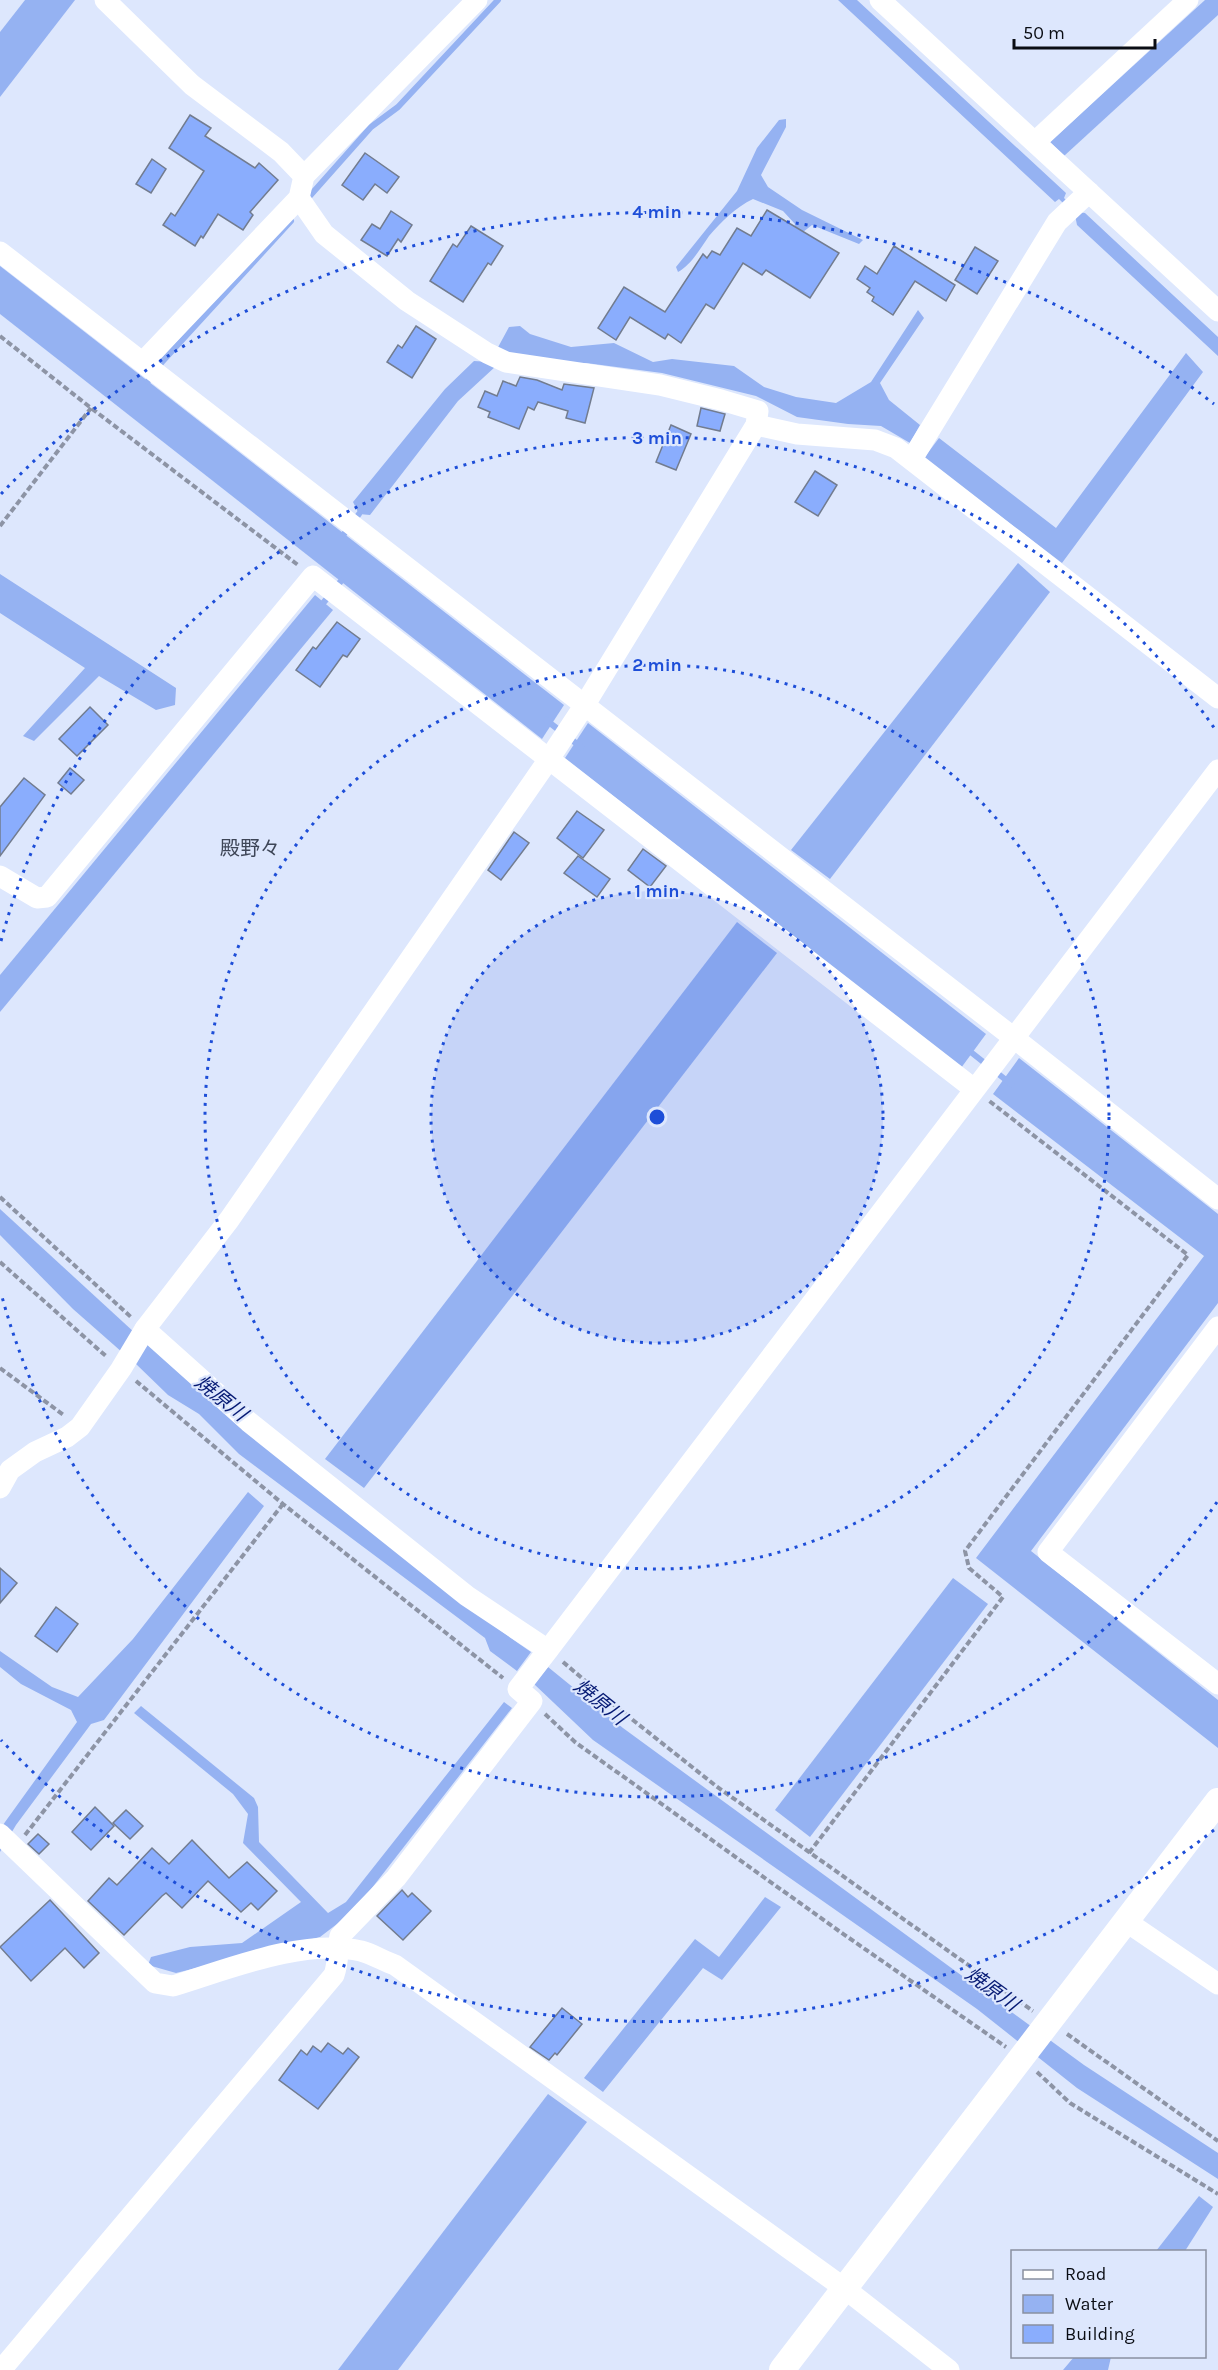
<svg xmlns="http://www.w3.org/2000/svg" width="1218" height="2370" viewBox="0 0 1218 2370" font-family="Karla,'Noto Sans JP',sans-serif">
  <rect width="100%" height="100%" fill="#dde7fd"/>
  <g fill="#95b2f2">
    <polygon points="25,0 75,0 0,97 0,32"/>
    <polygon points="838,0 857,0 1066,193 1064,198 1078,212 1085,213 1218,337 1218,356 1077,225 1075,215 1059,199 1055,202"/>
    <polygon points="1205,0 1218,0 1218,15 1064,156 1050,142"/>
    <path d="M 786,119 L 786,127 L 761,175 L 768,187 L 802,210 L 863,240 L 859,244 L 812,225 L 789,243 L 795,224 L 783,211 L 753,199 C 736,207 721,222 709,236 C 700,249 691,265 678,272 L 676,267 L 737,191 L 757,148 L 779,120 Z"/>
    <polygon points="0,266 564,705 542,739 0,314"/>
    <polygon points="918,310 924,318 880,383 889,400 920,425 910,443 881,426 848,424 797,417 756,396 662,373 586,363 496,366 458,401 370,515 359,514 353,502 445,389 474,361 490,362 509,327 520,326 530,334 571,347 614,343 653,362 672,359 734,366 764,387 796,397 836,403 871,382"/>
    <polygon points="1186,353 1203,372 1062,563 924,458 939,438 1056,528"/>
    <polygon points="1018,563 1050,592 830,879 791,850"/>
    <polygon points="0,574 176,688 175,705 156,710 99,676 34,741 23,736 85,668 0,613"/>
    <polygon points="315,595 333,610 0,1012 0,975"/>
    <polygon points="588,723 986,1034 961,1068 565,758"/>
    <polygon points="737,922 777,953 364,1488 325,1459"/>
    <polygon points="1019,1058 1218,1214 1218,1303 1031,1551 1218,1700 1218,1748 976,1558 1204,1256 993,1094"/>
    <polygon points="0,1209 135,1333 123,1353 73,1309 0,1235"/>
    <path d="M 148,1344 C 223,1414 304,1479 385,1542 C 433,1580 480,1617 531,1652 L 517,1671 L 490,1651 L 485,1638 L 239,1454 L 199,1414 L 168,1395 L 135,1363 Z"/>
    <polygon points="248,1492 264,1506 104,1720 91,1724 16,1825 0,1852 0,1829 77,1722 71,1710 21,1684 0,1667 0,1651 52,1687 78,1697 133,1639"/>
    <polygon points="953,1578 988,1604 810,1837 775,1810"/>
    <polygon points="548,1667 623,1728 1084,2065 1218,2153 1218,2179 1077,2088 977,2009 593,1740 534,1684"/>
    <polygon points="504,1702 512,1708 354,1911 320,1937 176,1973 148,1965 151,1957 190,1947 242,1943 301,1902 243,1843 248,1814 233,1794 134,1713 141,1706 254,1798 258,1807 259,1842 328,1913 346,1902"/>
    <polygon points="765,1897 781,1907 722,1980 703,1968 603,2092 584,2078 695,1939 719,1957"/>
    <polygon points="548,2094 587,2122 398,2370 338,2370"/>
    <polygon points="1199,2196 1213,2207 1185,2251 1156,2251"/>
    <polygon points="1074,2357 1074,2356 1111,2357 1108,2370 1063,2370"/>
  </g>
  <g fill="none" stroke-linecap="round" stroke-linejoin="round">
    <g stroke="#95b2f2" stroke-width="6">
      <polyline points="308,198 371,127 398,107 498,0"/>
      <polyline points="148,381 162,362 291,221"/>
      <polyline points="344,534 359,514"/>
      <polyline points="324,602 341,581"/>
      <polyline points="546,720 581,747"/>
      <polyline points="967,1049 1011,1084"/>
    </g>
  </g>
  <g fill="#8aadfd" stroke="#727c8f" stroke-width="1.5">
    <polygon points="190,115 211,128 205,136 255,168 259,163 278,180 250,212 253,215 243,230 218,214 203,238 201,236 195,246 163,225 171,213 175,216 204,171 169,148"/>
    <polygon points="365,153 399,177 387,193 375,184 363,200 342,185"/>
    <polygon points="152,159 166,169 151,193 136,184"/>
    <polygon points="767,210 839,253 810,298 766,270 762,275 743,263 714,309 706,304 681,343 668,334 665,339 630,317 616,340 598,328 624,287 665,312 703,254 707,258 712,251 720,255 737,228 751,236"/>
    <polygon points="391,211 412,225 401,242 398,239 387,256 361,240 372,224 380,229"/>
    <polygon points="471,226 503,246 491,265 488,263 463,302 430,281 453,244 457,247"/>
    <polygon points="894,246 955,285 946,301 915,281 893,315 872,301 874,297 867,292 870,288 857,279 865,266 877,274"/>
    <polygon points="975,247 998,261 977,294 955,280"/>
    <polygon points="416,326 436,339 412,378 387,362 398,345 402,348"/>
    <polygon points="520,377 537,380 562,390 564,384 594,388 585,423 566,418 568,411 538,402 534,410 528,407 519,429 488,417 490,412 478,407 485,391 497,396 503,381 516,386"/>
    <polygon points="701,408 725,414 720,431 697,426"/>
    <polygon points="671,425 691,434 676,470 656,462"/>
    <polygon points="815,471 837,485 818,516 795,502"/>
    <polygon points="337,622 360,639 347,657 343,655 320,687 296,670 313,647 316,649"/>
    <polygon points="90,707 108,725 77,756 59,739"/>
    <polygon points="70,768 84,780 71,794 58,783"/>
    <polygon points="24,778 45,795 0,856 0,807"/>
    <polygon points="577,811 604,830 583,858 557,838"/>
    <polygon points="514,832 529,843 501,880 488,870"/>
    <polygon points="643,849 666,866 650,887 628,870"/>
    <polygon points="578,856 610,879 597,897 564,873"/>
    <polygon points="0,1568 17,1583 0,1603"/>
    <polygon points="56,1607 78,1624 57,1652 35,1636"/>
    <polygon points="95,1807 114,1826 91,1850 72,1832"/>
    <polygon points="126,1810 143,1826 130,1839 113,1823"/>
    <polygon points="38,1834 49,1844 39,1854 28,1844"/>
    <polygon points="192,1840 229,1878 247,1862 277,1891 258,1910 251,1903 241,1912 208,1881 182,1908 166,1893 162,1896 124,1935 88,1901 109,1878 117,1885 152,1848 169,1864"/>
    <polygon points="402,1890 408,1897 412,1893 431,1911 403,1940 377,1916"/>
    <polygon points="50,1900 99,1953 84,1968 65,1948 31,1981 0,1947"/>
    <polygon points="562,2008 582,2024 557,2055 555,2053 549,2060 530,2047"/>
    <polygon points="328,2043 343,2054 348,2048 359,2057 318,2109 279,2080 301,2050 307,2055 313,2046 321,2052"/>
  </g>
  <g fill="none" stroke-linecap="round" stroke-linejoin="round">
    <g stroke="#8d94a5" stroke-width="4" stroke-dasharray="6 3" stroke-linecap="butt">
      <polyline points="0,336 91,408 298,565"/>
      <polyline points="0,526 91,408"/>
      <polyline points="0,1197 132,1318"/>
      <polyline points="0,1262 107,1357"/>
      <polyline points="0,1368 65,1416"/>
      <polyline points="136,1381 283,1504 503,1678"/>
      <polyline points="563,1662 609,1701 716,1786 1033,2011"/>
      <polyline points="545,1714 575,1742 839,1931 1006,2047"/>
      <polyline points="25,1835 283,1504"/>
      <polyline points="809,1853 1003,1597 969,1568 965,1551 1188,1255 988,1100"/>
      <polyline points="1067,2034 1218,2141"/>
      <polyline points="1037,2072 1070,2103 1218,2194"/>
    </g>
    <g stroke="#fff" stroke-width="21">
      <polyline points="105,0 192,85 281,152 304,176"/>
      <polyline points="880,0 1218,311"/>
      <polyline points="1035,142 1188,0"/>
      <polyline points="0,252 1014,1038 1218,1199"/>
      <polyline points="143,362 299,198 304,176 477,0"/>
      <polyline points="756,425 797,434 875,440 896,448 1218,698"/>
      <polyline points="912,459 1057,222 1089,192"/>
      <polyline points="0,876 37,898 47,897 313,576 974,1089"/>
      <polyline points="1218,1327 1048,1552 1218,1684"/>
      <polyline points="145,1329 249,1422 467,1596 548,1650"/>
      <polyline points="0,1488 10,1470 35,1452 67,1437 80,1427 121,1369 145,1329 229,1220 549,759 584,706 756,425 758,411 721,400 660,385 506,362 487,353 407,301 324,234 299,198"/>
      <path d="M 0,1834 L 155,1983 L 173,1986 C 229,1969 303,1938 361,1951 C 372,1954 384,1961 395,1965 L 844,2288 L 949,2370"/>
      <polyline points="1127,1922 1218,1984"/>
      <path d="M 1,2370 L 334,1975 C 339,1961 337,1950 340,1936 L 396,1878 L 532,1701 L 518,1689 L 548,1650 L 1218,770"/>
    </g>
    <polyline stroke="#fff" stroke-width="26" points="782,2370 1218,1801"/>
  </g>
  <circle cx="657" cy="1117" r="226" fill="#1d4ed8" fill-opacity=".12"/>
  <g fill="none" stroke="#1d4ed8" stroke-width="3" stroke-dasharray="3 6">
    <circle cx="657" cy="1117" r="226"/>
    <circle cx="657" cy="1117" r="452"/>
    <path d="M1217 1502A679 679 0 0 1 1 1293M1 941A679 679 0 0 1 1217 732"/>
    <path d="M1214 1830A905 905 0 0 1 1 1740M1 494A905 905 0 0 1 1214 404"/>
  </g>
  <g text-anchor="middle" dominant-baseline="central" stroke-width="4.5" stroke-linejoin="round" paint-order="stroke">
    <g font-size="20" fill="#3e4657" stroke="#dde7fd">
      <text x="250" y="848">殿野々</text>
    </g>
    <g font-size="20" font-style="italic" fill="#061a74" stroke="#dde7fd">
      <text transform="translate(221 1398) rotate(39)">焼原川</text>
      <text transform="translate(600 1702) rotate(39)">焼原川</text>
      <text transform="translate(992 1989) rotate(36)">焼原川</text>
    </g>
  </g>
  <circle cx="657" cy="1117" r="9" fill="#1d4ed8" stroke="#dde7fd" stroke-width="3"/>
  <g font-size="18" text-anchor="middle" font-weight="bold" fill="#1d4ed8" stroke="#dde7fd" stroke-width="4.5" stroke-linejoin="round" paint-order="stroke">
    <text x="657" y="218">4 min</text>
    <text x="657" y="444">3 min</text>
    <text x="657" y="671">2 min</text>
    <text x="657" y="897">1 min</text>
  </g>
  <rect x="1011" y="2250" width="195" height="108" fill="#dde7fd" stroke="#8990a0" stroke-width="1.5"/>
  <rect x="1023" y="2270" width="30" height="9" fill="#ffffff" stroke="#8990a0" stroke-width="1.5"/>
  <text x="1065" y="2280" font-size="18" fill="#0a0d14">Road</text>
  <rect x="1023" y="2295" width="30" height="18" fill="#95b2f2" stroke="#8990a0" stroke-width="1.5"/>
  <text x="1065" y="2310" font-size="18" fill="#0a0d14">Water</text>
  <rect x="1023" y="2325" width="30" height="18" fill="#8aadfd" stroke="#8990a0" stroke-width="1.5"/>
  <text x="1065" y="2340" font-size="18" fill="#0a0d14">Building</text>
  <path d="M1014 39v9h141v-9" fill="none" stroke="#0a0d14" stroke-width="3"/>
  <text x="1023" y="39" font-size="18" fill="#0a0d14" stroke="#dde7fd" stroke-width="4.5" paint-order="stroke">50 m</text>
</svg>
